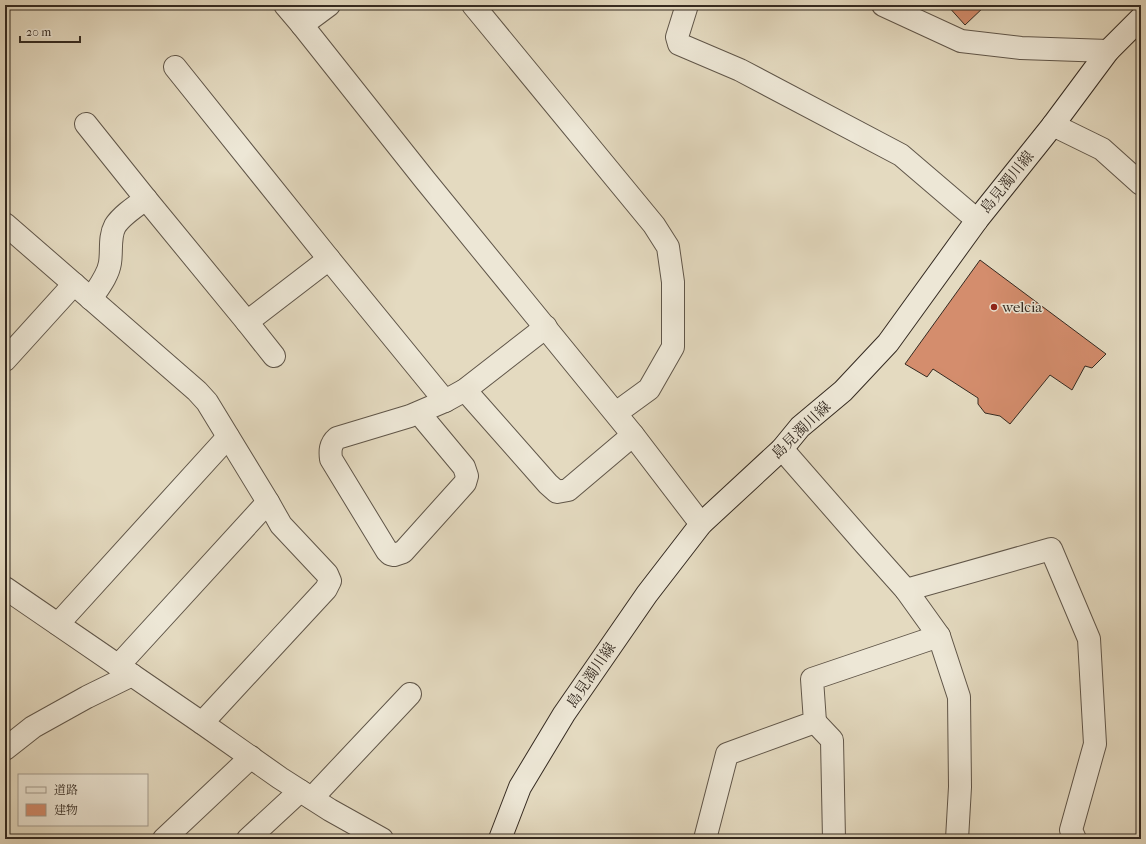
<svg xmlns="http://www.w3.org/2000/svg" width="1146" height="844" viewBox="0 0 1146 844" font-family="'IM FELL French Canon','Noto Serif JP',serif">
  <rect width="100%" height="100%" fill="#e4dac0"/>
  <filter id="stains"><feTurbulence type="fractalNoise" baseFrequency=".005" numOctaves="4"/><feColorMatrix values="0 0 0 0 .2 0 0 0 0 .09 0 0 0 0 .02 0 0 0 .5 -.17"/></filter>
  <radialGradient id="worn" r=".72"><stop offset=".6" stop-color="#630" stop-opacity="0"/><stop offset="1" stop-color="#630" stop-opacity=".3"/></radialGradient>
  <g fill="#d48d6d" stroke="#342a21">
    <polygon points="947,5 986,5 965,25"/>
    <polygon points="980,260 1106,354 1092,368 1085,366 1072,390 1050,375 1010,424 1000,416 985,413 978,404 978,398 933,369 927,377 905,364"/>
  </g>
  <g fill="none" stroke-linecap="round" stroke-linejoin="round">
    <defs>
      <g id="minor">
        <polyline points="285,5 302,25 425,180 633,435 701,524"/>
        <polyline points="473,5 654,225 668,247 673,282 673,347 649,389 616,413"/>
        <polyline points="687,5 677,37 679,44 740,70 901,155 977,220"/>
        <polyline points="883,5 961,41 1021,48 1108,51"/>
        <polyline points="302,25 329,5"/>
        <polyline points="175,67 329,259 445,401 465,390 546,327"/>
        <polyline points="86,124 146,199 247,322 274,356"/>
        <polyline points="1053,125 1102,149 1141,184"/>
        <polyline points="5,224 197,391 207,402 268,502 281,525 327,574 330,581 326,589 202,723"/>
        <path d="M 91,299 C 98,288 108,276 110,263 C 112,251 109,237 115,226 C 121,216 136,206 146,199"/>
        <polyline points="247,322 329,259"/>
        <polyline points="5,360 74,284"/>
        <polyline points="465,390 548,484 557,492 568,490 633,435"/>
        <path d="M 419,413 L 464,467 L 467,476 L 465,483 L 403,552 L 394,555 L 390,554 L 387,551 L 331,459 C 330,451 330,444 337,438 L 410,416 L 445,401"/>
        <polyline points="5,588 202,723 280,778 330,810 382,839"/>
        <polyline points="906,590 1051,549 1089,639 1095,744 1071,830 1075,839"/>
        <polyline points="58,624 228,437"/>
        <polyline points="118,666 268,502"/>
        <polyline points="815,722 832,740 834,839"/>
        <polyline points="5,749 33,727 87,697 132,675"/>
        <polyline points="312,798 410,694"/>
        <polyline points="164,839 251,757"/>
        <polyline points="248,839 300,791"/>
        <polyline points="705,839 727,754 815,722 812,679 939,636"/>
      </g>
      <polyline id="tertiary" points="782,449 865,544 906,590 939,636 959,697 960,787 957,839"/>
      <polyline id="secondary" points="500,839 520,787 564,714 647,594 701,524 782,449 800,427 843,391 888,343 977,220 1053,125 1108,51 1141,18"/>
    </defs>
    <use href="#minor" stroke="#605649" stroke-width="24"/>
    <use href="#tertiary" stroke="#605649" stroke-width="24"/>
    <use href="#secondary" stroke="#342a21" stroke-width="24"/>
    <use href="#minor" stroke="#ede7d6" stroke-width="22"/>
    <use href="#tertiary" stroke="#ede7d6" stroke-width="22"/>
    <use href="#secondary" stroke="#ede7d6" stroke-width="22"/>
  </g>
  <circle fill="#8f2418" stroke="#ede7d6" stroke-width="1.5" cx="994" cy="307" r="4"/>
  <g text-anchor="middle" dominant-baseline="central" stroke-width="3" stroke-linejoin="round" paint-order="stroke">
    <g font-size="15" fill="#342a21" stroke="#ede7d6">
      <text transform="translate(1007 182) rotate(-51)">島見濁川線</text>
      <text transform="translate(801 430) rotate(-44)">島見濁川線</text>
      <text transform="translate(591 675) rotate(-56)">島見濁川線</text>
    </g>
    <g font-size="15" fill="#342a21" stroke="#ede7d6" text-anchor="start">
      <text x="1002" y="307">welcia</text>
    </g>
  </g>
  <rect width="1146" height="844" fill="none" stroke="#e4dac0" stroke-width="20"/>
  <rect x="6" y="6" width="1134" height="832" fill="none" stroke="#342a21" stroke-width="2"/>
  <rect x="10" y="10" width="1126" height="824" fill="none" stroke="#342a21"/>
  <rect x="18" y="774" width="130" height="52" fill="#ede7d6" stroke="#a39b8e"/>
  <rect x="26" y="787" width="20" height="6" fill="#ede7d6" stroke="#a39b8e"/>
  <text x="54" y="794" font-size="12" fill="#342a21">道路</text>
  <rect x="26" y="804" width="20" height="12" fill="#d48d6d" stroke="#a39b8e"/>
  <text x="54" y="814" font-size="12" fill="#342a21">建物</text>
  <path d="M20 36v6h60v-6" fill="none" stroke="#342a21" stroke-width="2"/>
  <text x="26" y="36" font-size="12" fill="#342a21" stroke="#ede7d6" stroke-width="3" paint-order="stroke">20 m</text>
  <rect width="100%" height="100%" filter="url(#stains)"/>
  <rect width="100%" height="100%" fill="url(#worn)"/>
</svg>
